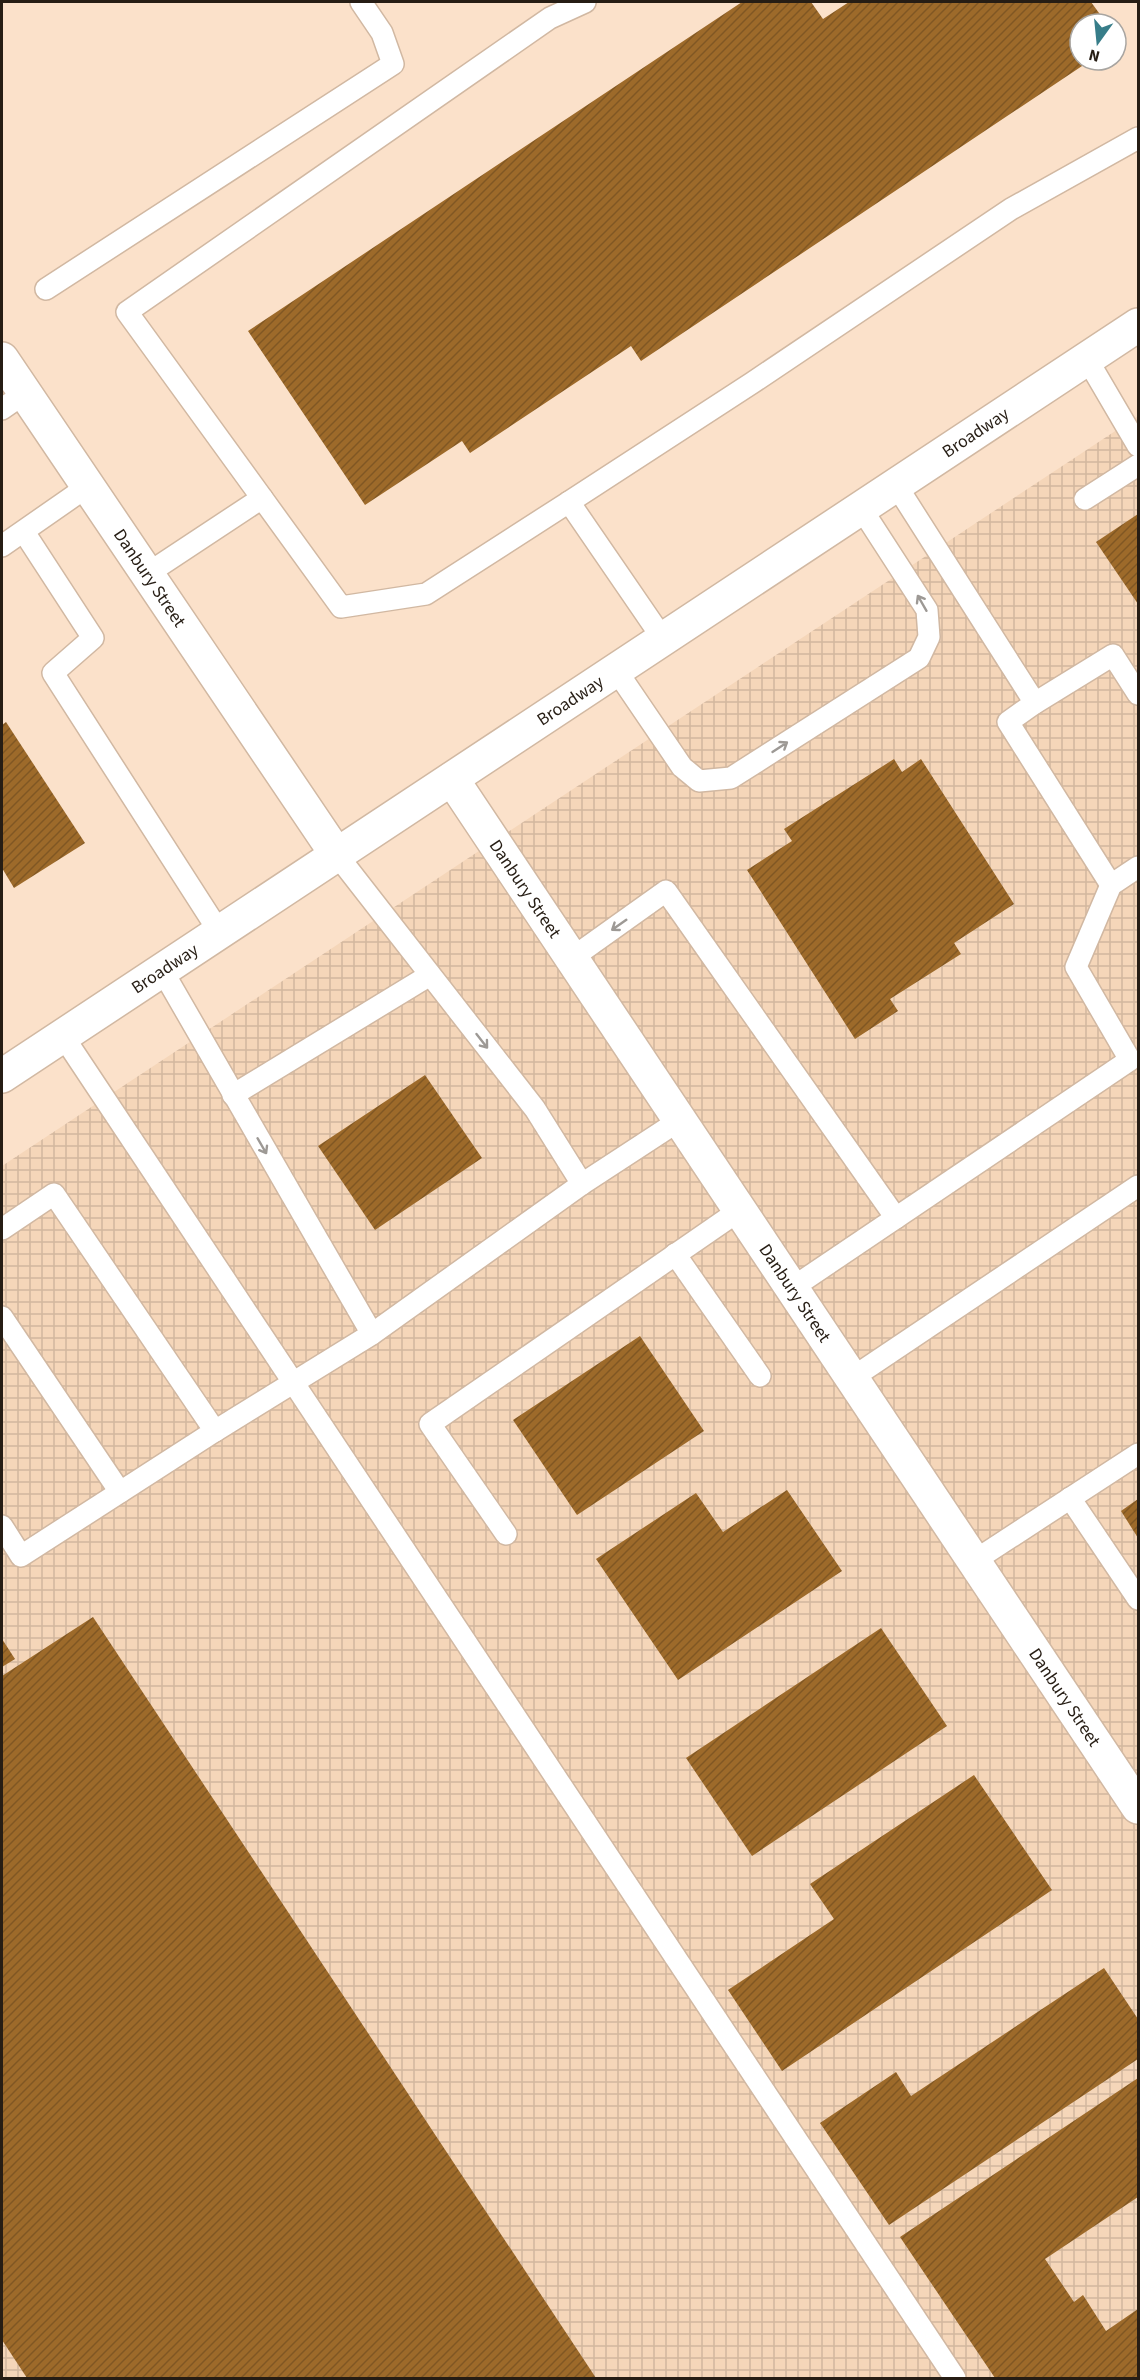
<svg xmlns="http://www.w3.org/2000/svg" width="1140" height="2380" viewBox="0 0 1140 2380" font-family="'Source Sans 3',sans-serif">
  <defs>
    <pattern id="industrial-grid" width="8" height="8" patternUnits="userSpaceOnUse" patternTransform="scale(1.5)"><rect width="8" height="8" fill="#f5d6b9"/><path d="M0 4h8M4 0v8" fill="none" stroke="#d2b79e"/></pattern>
    <pattern id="building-hatch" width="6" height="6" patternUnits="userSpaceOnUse" patternTransform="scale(1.5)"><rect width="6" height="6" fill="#9d6a2a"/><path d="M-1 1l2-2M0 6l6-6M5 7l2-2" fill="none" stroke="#805723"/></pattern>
  </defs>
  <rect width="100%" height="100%" fill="#fbe1ca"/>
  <polygon fill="url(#industrial-grid)" points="1138,416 1138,2378 2,2378 2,1166"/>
  <g fill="url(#building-hatch)">
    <polygon points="742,2 811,2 823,19 849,2 1091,2 1107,24 1080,24 1080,60 1091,60 641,361 631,346 470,453 462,441 365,505 248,331"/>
    <polygon points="1138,514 1138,604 1096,542"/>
    <polygon points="6,722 85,843 14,888 2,868 2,725"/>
    <polygon points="894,759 902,772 921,759 1014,904 954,943 961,954 890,999 898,1011 855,1039 747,870 792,841 784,829"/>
    <polygon points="425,1075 482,1158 375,1230 318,1146"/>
    <polygon points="640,1336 704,1431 577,1515 513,1420"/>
    <polygon points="787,1490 842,1571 678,1680 596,1559 696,1493 723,1532"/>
    <polygon points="1138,1499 1138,1538 1121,1511"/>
    <polygon points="93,1617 596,2378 27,2378 2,2340 2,1676"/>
    <polygon points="881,1628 947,1726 752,1856 686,1758"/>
    <polygon points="2,1639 15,1659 2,1667"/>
    <polygon points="974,1775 1052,1890 782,2071 728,1990 834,1919 810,1884"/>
    <polygon points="1104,1968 1138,2019 1138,2059 889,2225 820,2123 896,2072 911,2096"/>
    <polygon points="1138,2078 1138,2197 1045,2259 1074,2302 1083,2295 1106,2331 1138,2309 1138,2378 995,2378 900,2237"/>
  </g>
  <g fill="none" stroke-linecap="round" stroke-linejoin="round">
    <defs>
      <g id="lane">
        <polyline points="46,289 393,64 382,33 361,2"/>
        <polyline points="1087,359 1138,446"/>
        <polyline points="2,409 25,393"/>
        <polyline points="896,485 1035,703 1008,722 1111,885"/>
        <polyline points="262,498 127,312 550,18 585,2"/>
        <polyline points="1085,499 1138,465"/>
        <polyline points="24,532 93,638 53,673 220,933"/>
        <polyline points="2,546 88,486"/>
        <polyline points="147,574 262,498 341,607 426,594 569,502"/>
        <polyline points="663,639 569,502 752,383 1011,209 1138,138"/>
        <polyline points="616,670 682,767 699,781 731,778 919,658 929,637 927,610 861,508"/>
        <polyline points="1035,703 1113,655 1138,694"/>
        <polyline points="337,855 535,1109 582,1184"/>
        <polyline points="572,958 666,891 896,1218"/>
        <polyline points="162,970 372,1334"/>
        <polyline points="63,1036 955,2378"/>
        <polyline points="233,1095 430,975"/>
        <polyline points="2,1229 54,1194 215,1431 21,1556 2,1526"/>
        <polyline points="675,1254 760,1376"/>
        <polyline points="792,1288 1130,1060 1076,967 1111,885 1138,867"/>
        <polyline points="2,1317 120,1492"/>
        <polyline points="852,1378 1138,1186"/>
        <polyline points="215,1431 372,1334 582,1184 680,1120"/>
        <polyline points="1070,1498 1138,1599"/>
        <polyline points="506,1534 430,1424 740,1210"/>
        <polyline points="974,1561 1138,1454"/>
      </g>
      <g id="street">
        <path id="s1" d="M 452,779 L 1138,1807"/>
      </g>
      <g id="secondary">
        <path id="s2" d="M 2,359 L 337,855"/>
        <path id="s3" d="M 2,1076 L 1138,325"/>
      </g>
    </defs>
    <use href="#lane" stroke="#d1b8a2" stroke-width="24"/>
    <use href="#street" stroke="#d1b8a2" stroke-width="36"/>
    <use href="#secondary" stroke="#d1b8a2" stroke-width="36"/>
    <use href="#lane" stroke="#fff" stroke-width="21"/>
    <use href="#street" stroke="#fff" stroke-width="33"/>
    <use href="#secondary" stroke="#fff" stroke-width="33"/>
  </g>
  <defs><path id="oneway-shaft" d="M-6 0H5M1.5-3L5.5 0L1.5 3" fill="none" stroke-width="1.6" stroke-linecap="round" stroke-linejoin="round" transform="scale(1.5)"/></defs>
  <g stroke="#9d9995">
    <use href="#oneway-shaft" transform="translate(922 603) rotate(-120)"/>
    <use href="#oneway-shaft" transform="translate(780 747) rotate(-33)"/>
    <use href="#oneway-shaft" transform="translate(619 925) rotate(145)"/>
    <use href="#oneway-shaft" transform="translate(482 1041) rotate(52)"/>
    <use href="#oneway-shaft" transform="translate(262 1146) rotate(60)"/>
  </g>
  <g text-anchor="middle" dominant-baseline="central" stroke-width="4.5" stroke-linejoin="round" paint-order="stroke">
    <g font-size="18" fill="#261d14" stroke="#fff">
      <text stroke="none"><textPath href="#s3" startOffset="1167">Broadway</textPath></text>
      <text stroke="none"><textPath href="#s2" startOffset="264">Danbury Street</textPath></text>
      <text stroke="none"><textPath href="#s3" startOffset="681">Broadway</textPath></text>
      <text stroke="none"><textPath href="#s1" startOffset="132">Danbury Street</textPath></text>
      <text stroke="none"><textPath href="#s3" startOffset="195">Broadway</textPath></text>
      <text stroke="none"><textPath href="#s1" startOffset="618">Danbury Street</textPath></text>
      <text stroke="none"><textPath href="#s1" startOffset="1104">Danbury Street</textPath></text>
    </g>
  </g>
  <rect width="1140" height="2380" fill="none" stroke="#261d14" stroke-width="6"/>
  <g transform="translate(1098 42) rotate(195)"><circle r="28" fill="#ffffff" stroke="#a8a5a1" stroke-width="1.5"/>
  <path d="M0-4.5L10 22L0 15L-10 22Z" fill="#377d89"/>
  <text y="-9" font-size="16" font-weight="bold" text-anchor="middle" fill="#261d14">N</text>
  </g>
</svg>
